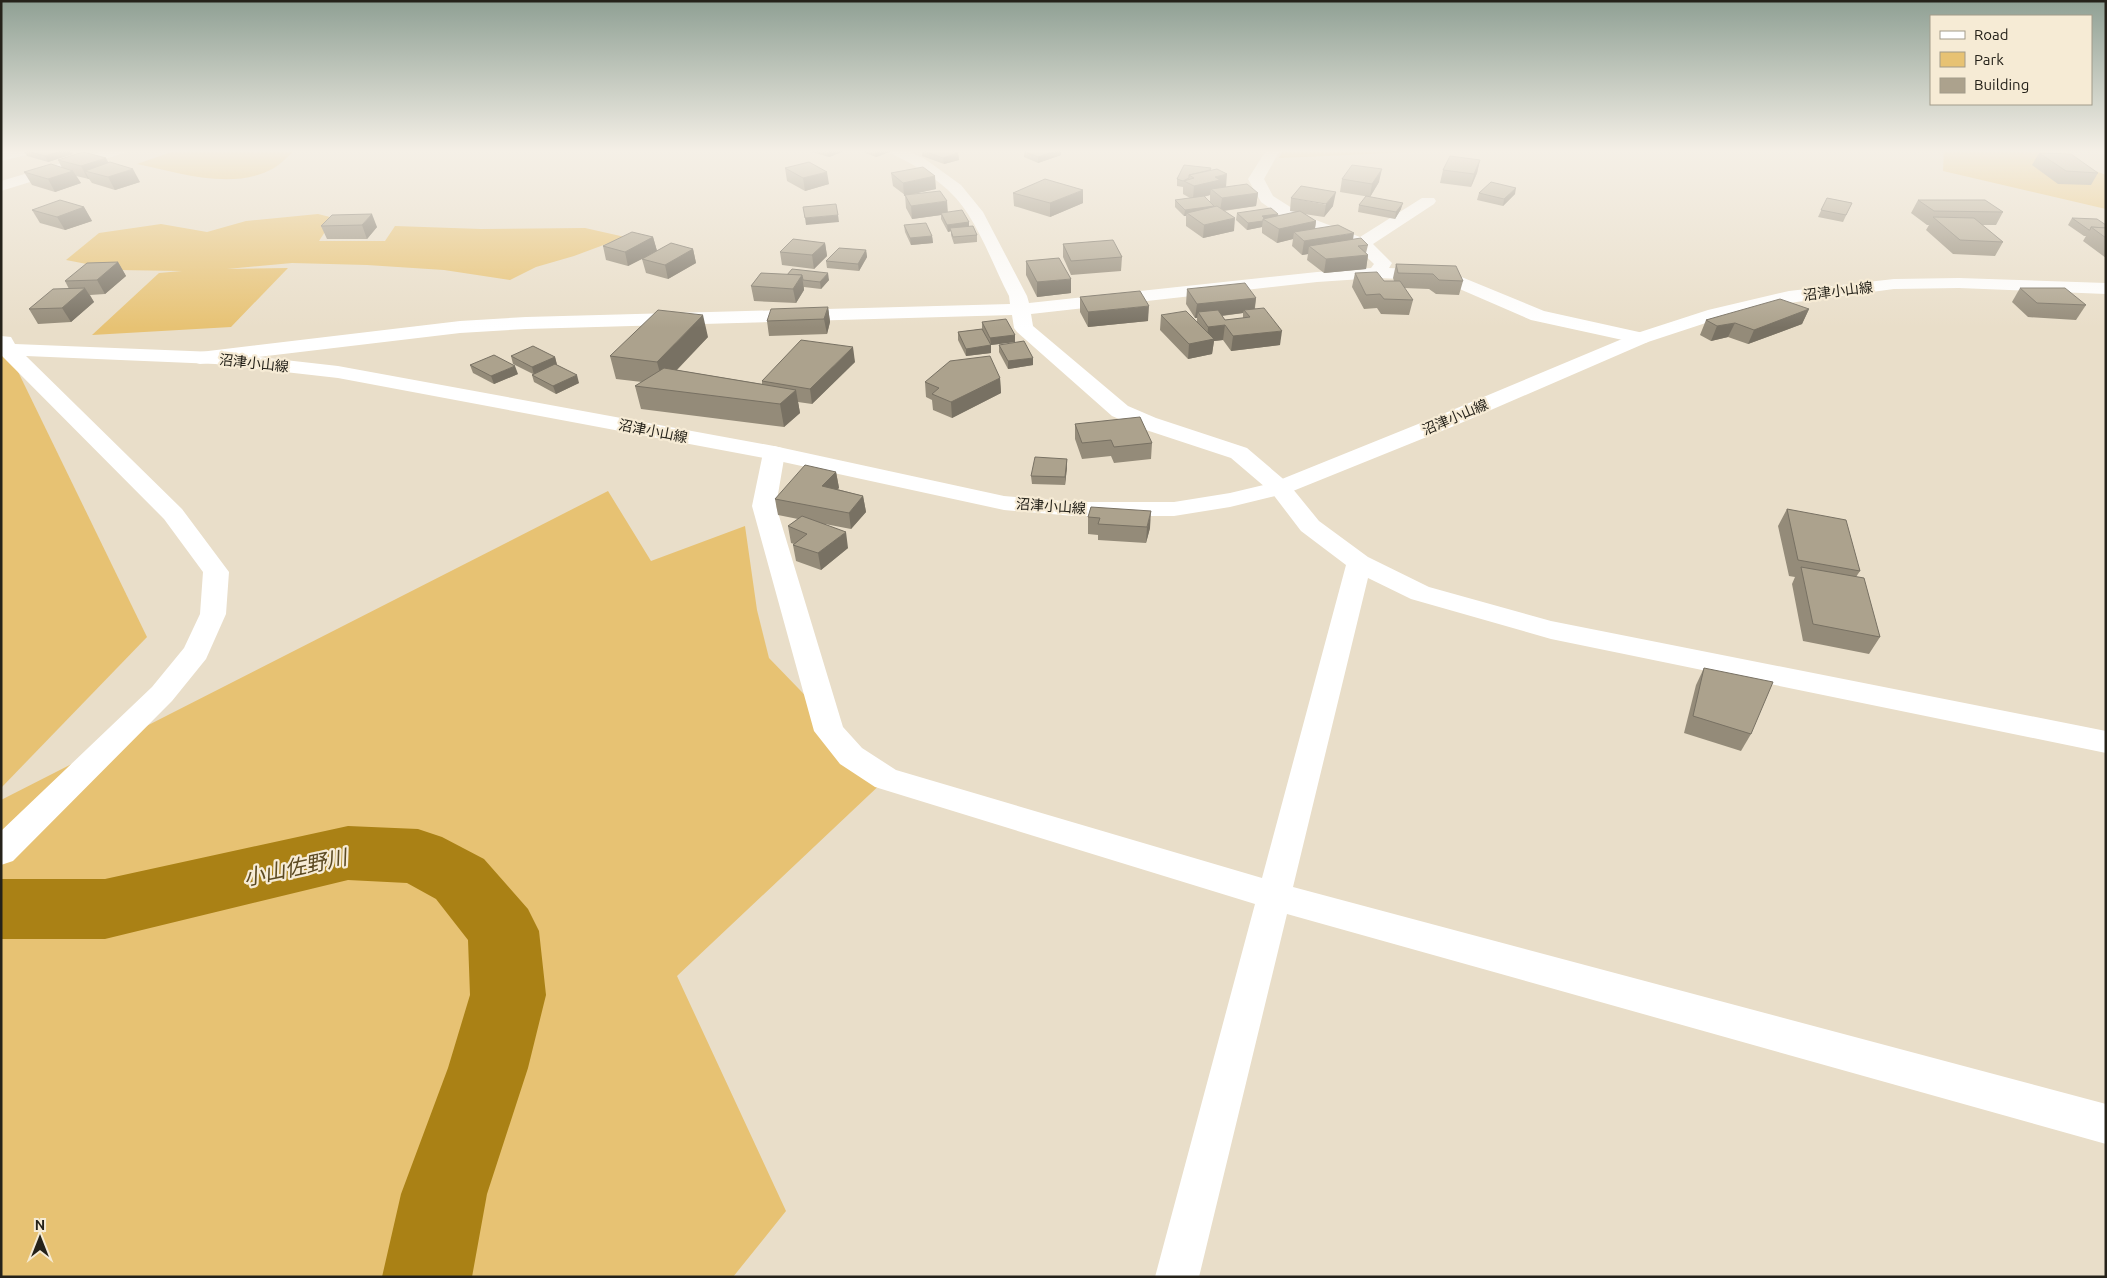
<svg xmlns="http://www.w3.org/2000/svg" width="2107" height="1278" viewBox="0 0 2107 1278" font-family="Ubuntu,'Noto Sans JP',sans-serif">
  <rect width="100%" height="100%" fill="#e9dec9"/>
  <g fill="#e7c273">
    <path d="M 177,150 L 295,150 C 289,155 282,163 274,168 C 233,191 180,173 137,164 Z"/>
    <polygon points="1283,150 1417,150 1416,152 1279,158"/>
    <polygon points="1944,150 2040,150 2106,175 2106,209 1943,171"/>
    <polygon points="318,214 334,218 319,241 385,241 395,226 481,229 585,228 625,237 574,256 536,267 510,280 444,270 367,265 292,263 227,269 288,268 231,327 92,335 159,273 182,271 118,270 66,260 99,233 161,224 207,232 246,221"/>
    <polygon points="7,349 147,637 1,788 1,350"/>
    <polygon points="608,491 651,561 745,526 757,610 769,658 886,779 677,976 786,1211 733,1277 1,1277 1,800"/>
  </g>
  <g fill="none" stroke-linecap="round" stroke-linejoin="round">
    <polygon fill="#aa8115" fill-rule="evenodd" points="348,826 418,829 442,837 484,859 528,909 539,931 546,995 528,1068 487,1194 472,1277 382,1277 401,1194 448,1068 470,995 468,940 436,899 407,883 348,880 105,939 1,939 1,879 105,879"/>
    <g fill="#fff" fill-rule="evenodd">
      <polygon points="106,150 126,150 124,153 1,191 1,181"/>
      <path d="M 888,150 L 906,150 L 925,159 L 961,185 L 983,212 L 1027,296 L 1029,303 L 1317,272 L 1371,268 L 1374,264 L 1355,246 L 1291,223 L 1261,202 L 1248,179 L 1265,152 L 1264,150 L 1278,150 L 1279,152 L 1264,179 L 1273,196 L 1303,215 L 1360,237 L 1422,198 L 1434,198 L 1436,201 L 1434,204 L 1373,244 L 1392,263 L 1389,268 L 1429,270 L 1459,276 L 1544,311 L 1648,334 L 1651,338 L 1648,342 L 1641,344 L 1531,320 L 1448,284 L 1429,280 L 1377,278 L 1317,282 L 1031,314 L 1033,326 L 1128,406 L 1156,418 L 1247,448 L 1288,483 L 1319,521 L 1368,557 L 1429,587 L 1551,621 L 2106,731 L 2106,753 L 1551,639 L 1411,599 L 1368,578 L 1293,887 L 2106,1104 L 2106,1144 L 1287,914 L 1199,1277 L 1155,1277 L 1255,904 L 875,787 L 840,764 L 814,731 L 752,506 L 763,453 L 766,448 L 774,446 L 782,448 L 785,453 L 776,506 L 843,727 L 862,748 L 896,770 L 1262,878 L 1346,565 L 1301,531 L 1272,493 L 1231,458 L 1140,428 L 1112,416 L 1017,332 L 1014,328 L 1012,315 L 526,329 L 460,333 L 200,364 L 193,362 L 190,358 L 193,354 L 200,352 L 460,321 L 526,317 L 1010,304 L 1009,296 C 995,269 984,239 968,214 C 950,185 919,167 890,153 Z"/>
    </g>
    <g fill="#fff" fill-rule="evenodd">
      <polygon points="14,150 37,150 35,153 1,161 1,152"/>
      <polygon points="1959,278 2106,283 2106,294 1959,288 1894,289 1789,303 1721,318 1648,342 1454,426 1288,493 1230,507 1174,516 1074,516 1004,510 774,460 338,378 215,364 26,356 182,509 229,572 226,614 206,659 172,701 13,861 1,865 1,831 152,687 184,648 200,614 203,572 164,519 1,355 1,336 11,337 15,344 215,352 338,366 774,446 1004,496 1074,502 1174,502 1230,493 1272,483 1438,416 1634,334 1708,310 1789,291 1894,279"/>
    </g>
  </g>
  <g fill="#948b79" fill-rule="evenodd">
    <polygon points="23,150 73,154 48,162 27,156"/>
    <polygon points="812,150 847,150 829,157 812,152"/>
    <polygon points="859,150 892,150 892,151 876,157 860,151"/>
    <polygon points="922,150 958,153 959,160 944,164 922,156"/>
    <polygon points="987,150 1028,150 987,151"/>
    <polygon points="1029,150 1061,150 1061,155 1038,163 1024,157 1024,151"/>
    <polygon points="2039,153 2098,173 2091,185 2058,184 2032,165"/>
    <polygon points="58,160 108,163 140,182 115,190 92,183 89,179 76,176 81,183 55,192 32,185 24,172 62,168"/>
    <polygon points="1480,160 1477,173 1471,187 1440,183 1443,170"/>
    <polygon points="785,168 829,184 805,191 787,181"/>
    <path d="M 1211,168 L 1211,170 L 1226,187 L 1258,193 L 1256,206 L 1224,211 L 1234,231 L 1203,238 L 1186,226 L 1186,216 L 1184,216 L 1175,207 L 1175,200 L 1190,198 L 1183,194 L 1183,187 L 1177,186 L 1177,179 ZM 1210,195 L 1210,202 L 1204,197 Z"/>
    <polygon points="891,173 936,189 908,195 948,212 969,222 969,227 977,235 977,242 954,244 951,235 951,231 948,232 941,219 941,215 912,219 906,208 905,195 893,186"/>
    <polygon points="1342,179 1379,182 1370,197 1340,192"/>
    <polygon points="1013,193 1083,203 1050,217 1014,206"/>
    <polygon points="1479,193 1515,194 1503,206 1477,200"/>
    <polygon points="1291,198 1333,206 1324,217 1304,214 1316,221 1315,229 1353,239 1368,245 1366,253 1368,255 1366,269 1324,273 1307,260 1308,254 1302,255 1292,246 1293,239 1277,243 1262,233 1262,227 1247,230 1236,220 1237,213 1278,214 1278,216 1296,212 1290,211"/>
    <polygon points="1827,198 1852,203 1843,222 1818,217"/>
    <polygon points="1918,200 2003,212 1996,225 1982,225 2003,242 1995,256 1953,254 1926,230 1929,225 1927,225 1911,213"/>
    <polygon points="1359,205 1401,209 1395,219 1358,212"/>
    <polygon points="84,207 92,221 65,230 40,223 32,210"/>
    <polygon points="332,215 377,227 367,239 327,239 321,226"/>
    <polygon points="2072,218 2106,225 2106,258 2083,241 2086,236 2084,236 2068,225"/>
    <polygon points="904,225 932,236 933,243 911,245 905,232"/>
    <polygon points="653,237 657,251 693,249 696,263 668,279 646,273 642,259 628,266 606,260 603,246"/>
    <polygon points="825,243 827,256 814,269 782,265 780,252"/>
    <polygon points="1063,244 1122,257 1121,271 1071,275 1063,257"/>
    <polygon points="866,250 867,257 859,271 827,268 826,261"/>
    <polygon points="1026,261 1071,293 1037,297 1026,275"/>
    <polygon points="118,262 126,276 105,294 90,295 94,302 71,322 38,324 29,309 69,289 65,281"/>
    <polygon points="1396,264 1463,281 1459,295 1436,294 1429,289 1404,288 1413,300 1409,315 1381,314 1377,308 1364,309 1352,287 1355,273 1384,281 1394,281 1393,278"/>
    <polygon points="761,273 829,280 821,289 804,287 804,290 796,303 754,301 751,286"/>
    <polygon points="2020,288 2086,305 2076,320 2028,317 2012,302"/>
    <path d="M 1187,289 L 1256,298 L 1255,308 L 1280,345 L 1231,351 L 1223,340 L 1214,341 L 1212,354 L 1188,359 L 1160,330 L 1161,315 L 1197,322 L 1197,318 L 1195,318 L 1186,304 ZM 1243,313 L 1243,318 L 1225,320 L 1222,316 Z"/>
    <polygon points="1080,297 1148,321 1088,327 1080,312"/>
    <polygon points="828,307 830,322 827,334 769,336 767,321"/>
    <polygon points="1809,309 1802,324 1748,344 1728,337 1711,341 1700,335 1706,320"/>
    <polygon points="982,322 1015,335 1015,342 991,345 991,353 966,356 958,340 958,332 982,329"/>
    <polygon points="708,337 677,370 762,384 762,381 855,362 812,404 798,402 800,413 784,427 641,409 635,386 642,382 616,379 610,356"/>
    <polygon points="999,345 1033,365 1008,369 999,352"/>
    <polygon points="511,356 555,357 557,365 556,365 579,383 556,394 534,382 532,375 533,374 513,364"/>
    <polygon points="470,365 518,374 494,384 473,373"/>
    <polygon points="1000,378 1001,393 952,418 933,410 932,400 926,397 925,382"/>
    <polygon points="1075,424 1152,443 1151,459 1114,463 1111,456 1082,459 1075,439"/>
    <polygon points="1067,459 1067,467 1065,485 1032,484 1031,476"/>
    <polygon points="836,472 839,488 837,489 863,496 866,512 851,529 825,524 848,548 821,570 796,561 793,545 794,544 791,543 788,526 798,519 778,515 775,499"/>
    <polygon points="1091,507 1150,528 1146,543 1098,540 1098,535 1088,534 1088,517"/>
    <polygon points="1787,509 1860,571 1856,577 1880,637 1869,654 1803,641 1792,584 1795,577 1789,576 1778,526"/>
    <polygon points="1704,668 1751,734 1741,751 1684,733 1696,685"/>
  </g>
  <g fill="#787163">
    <polygon points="65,150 70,150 73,154 48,162 45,156"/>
    <polygon points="831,150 847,150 829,157 828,151"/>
    <polygon points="879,150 892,150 892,151 876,157 875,151"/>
    <polygon points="1059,150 1061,150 1061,155 1038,163 1038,157"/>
    <polygon points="958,153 959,160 944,164 943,158"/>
    <polygon points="106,158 113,171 85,171 89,179 88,179 81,166"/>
    <polygon points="1480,160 1477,173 1471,187 1474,174"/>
    <polygon points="133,169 140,182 115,190 108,177"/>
    <polygon points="1382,169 1379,182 1370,197 1372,184"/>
    <polygon points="73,171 81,183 55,192 48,179"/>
    <polygon points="827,172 829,184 805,191 803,178"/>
    <polygon points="1227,174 1226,187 1211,189 1210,195 1193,199 1194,186 1215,177"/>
    <polygon points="935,176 936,189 904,196 903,183"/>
    <polygon points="1516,188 1515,194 1503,206 1504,199"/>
    <polygon points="1083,190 1083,203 1050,217 1050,203"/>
    <polygon points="1336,192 1333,206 1324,217 1326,204"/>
    <polygon points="1258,193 1256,206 1220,211 1222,198"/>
    <polygon points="947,201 948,214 941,213 941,215 912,219 911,206"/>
    <polygon points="1403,203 1401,209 1395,219 1396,212"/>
    <polygon points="1214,206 1213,212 1187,213 1186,216 1184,216 1185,210"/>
    <polygon points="84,207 92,221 65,230 57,217"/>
    <polygon points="372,214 377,227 367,239 362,225"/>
    <polygon points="1278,214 1277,220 1263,219 1262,227 1247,230 1248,223 1262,216"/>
    <polygon points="838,215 839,222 806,225 805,218"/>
    <polygon points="1235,218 1234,231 1203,238 1204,225"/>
    <polygon points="1316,221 1314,234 1294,232 1293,239 1277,243 1279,229"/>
    <polygon points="969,222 969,229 950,228 951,231 948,232 947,225"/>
    <polygon points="1354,233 1352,246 1309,246 1308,254 1302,255 1304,241"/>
    <polygon points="932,236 933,243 911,245 910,238"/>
    <polygon points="653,237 657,251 628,266 625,252"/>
    <polygon points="825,243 827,256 814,269 812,255"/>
    <polygon points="693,249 696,263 668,279 665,265"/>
    <polygon points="866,250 867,257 859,271 858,264"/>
    <polygon points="1368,255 1366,269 1324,273 1326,259"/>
    <polygon points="118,262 126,276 105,294 97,280"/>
    <polygon points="828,273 829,280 821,289 820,282"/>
    <polygon points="802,275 804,290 796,303 793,289"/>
    <polygon points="1071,279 1071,293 1037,297 1037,282"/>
    <polygon points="85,288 94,302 71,322 62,308"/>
    <polygon points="1256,298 1254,312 1244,310 1243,313 1202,318 1198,312 1197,318 1195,318 1197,304"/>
    <polygon points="1149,306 1148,321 1088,327 1088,312"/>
    <polygon points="828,307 830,322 827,334 824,319"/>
    <polygon points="1809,309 1802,324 1748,344 1754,330"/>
    <polygon points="703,315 708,337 663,384 657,362"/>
    <polygon points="1735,323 1728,337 1711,341 1717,326"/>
    <polygon points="1225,325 1223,340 1214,341 1212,354 1188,359 1189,344 1207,340 1208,327"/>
    <polygon points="1282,331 1280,345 1231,351 1233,336"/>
    <polygon points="1015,335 1015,342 991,345 991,353 966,356 966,349 991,345 990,338"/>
    <polygon points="853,347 855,362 812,404 810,389"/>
    <polygon points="555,357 557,365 534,375 532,367"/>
    <polygon points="1033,358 1033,365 1008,369 1008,361"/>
    <polygon points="515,366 518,374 494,384 491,376"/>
    <polygon points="577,375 579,383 556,394 553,386"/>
    <polygon points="1000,378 1001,393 952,418 951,402"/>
    <polygon points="796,390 800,413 784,427 780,404"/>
    <polygon points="1067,459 1067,467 1065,485 1065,477"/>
    <polygon points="836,472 839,488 825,502 822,486"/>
    <polygon points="863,496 866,512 851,529 849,513"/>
    <polygon points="1151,511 1150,528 1146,543 1147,527"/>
    <polygon points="846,532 848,548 821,570 818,553"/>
  </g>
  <g fill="#aca28d" stroke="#787163">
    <polygon points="23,150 65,150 45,156"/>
    <polygon points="922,150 949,150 958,153 943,158"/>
    <polygon points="1029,150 1059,150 1038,157 1024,151"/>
    <polygon points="83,152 106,158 81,166 58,160"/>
    <polygon points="2039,153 2071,154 2098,173 2066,171"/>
    <polygon points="1450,156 1480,160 1474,174 1443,170"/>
    <polygon points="110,162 133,169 108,177 85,171"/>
    <polygon points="809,162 827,172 803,178 785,168"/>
    <polygon points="51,164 73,171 48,179 24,172"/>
    <polygon points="1184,165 1211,168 1210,170 1189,175 1189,178 1183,181 1177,179"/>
    <polygon points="1352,165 1382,169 1372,184 1342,179"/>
    <polygon points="923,167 935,176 903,183 891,173"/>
    <polygon points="1217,169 1227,174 1215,177 1220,180 1194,186 1184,181 1194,178 1189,175"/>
    <polygon points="1045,179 1083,190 1050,203 1013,193"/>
    <polygon points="1491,182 1516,188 1504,199 1479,193"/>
    <polygon points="1247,184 1258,193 1222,198 1211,189"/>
    <polygon points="1301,186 1336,192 1326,204 1291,198"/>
    <polygon points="940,191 947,201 911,206 905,195"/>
    <polygon points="1204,196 1214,206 1185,210 1175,200"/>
    <polygon points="1366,196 1403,203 1396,212 1359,205"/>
    <polygon points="1827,198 1852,203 1846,215 1821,210"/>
    <polygon points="60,200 84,207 57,217 32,210"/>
    <polygon points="1918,200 1985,200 2003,212 1934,211"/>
    <polygon points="836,204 838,215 805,218 803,207"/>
    <polygon points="1217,206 1235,218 1204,225 1187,213"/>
    <polygon points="1271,208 1278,214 1262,216 1265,219 1263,219 1263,221 1248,223 1237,213"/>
    <polygon points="962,210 969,222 947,225 941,213"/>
    <polygon points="1300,211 1316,221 1279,229 1263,219"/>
    <polygon points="372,214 362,225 321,226 332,215"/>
    <polygon points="1933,217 1974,218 2003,242 1960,240"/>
    <polygon points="2072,218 2097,219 2106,225 2106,228 2091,227 2090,230 2089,230"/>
    <polygon points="926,223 932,236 910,238 904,225"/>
    <polygon points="1338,225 1354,233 1304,241 1294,232"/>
    <polygon points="973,226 977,235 953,237 950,228"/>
    <polygon points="2091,227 2106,228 2106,238"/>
    <polygon points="632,232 653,237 625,252 603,246"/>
    <polygon points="1361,238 1368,245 1358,246 1368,255 1326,259 1309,246"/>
    <polygon points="793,239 825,243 812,255 780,252"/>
    <polygon points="1113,240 1122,257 1071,261 1063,244"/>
    <polygon points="671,243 693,249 665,265 642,259"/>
    <polygon points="839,248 866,250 858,264 826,261"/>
    <polygon points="1059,258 1071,279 1037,282 1026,261"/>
    <polygon points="118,262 97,280 65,281 87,263"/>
    <polygon points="1396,264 1456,266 1463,281 1439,280 1433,274 1398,273"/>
    <polygon points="792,269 828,273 820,282 803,280 802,275 787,275"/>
    <polygon points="1377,272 1384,281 1400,281 1413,300 1384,299 1380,294 1366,295 1355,273"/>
    <polygon points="761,273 802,275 793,289 751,286"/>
    <polygon points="1245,283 1256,298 1197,304 1187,289"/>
    <polygon points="85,288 62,308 29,309 53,289"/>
    <polygon points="2020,288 2065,288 2086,305 2037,303"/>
    <polygon points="1140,291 1149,306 1088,312 1080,297"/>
    <polygon points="1780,299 1809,309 1754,330 1735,323 1717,326 1706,320"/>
    <polygon points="828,307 824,319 767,321 771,309"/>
    <polygon points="1264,308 1282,331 1233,336 1225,325 1208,327 1198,312 1218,310 1225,320 1250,317 1244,310"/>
    <polygon points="658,310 703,315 657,362 610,356"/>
    <polygon points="1186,311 1214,339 1189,344 1161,315"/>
    <polygon points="1006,319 1015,335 990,338 982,322"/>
    <polygon points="982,329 991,345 966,349 958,332"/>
    <polygon points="801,340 853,347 810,389 762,381"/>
    <polygon points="1024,341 1033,358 1008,361 999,345"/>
    <polygon points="533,346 555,357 532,367 511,356"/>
    <polygon points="494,355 515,366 491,376 470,365"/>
    <polygon points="990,356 1000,378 951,402 932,394 939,388 925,382 950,361"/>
    <polygon points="555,364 577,375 553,386 532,375"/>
    <polygon points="664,368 796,390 780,404 635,386"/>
    <polygon points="1140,417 1152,443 1114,447 1111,440 1082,443 1075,424"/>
    <polygon points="1035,457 1067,459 1065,477 1031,476"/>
    <polygon points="805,465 836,472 822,486 863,496 849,513 775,499"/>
    <polygon points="1091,507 1151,511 1147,527 1098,524 1100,518 1088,517"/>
    <polygon points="1787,509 1846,520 1860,571 1798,560"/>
    <polygon points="802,516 846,532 818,553 793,545 807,534 788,526"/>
    <polygon points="1801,567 1864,578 1880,637 1813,624"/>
    <polygon points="1704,668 1773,682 1751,734 1693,716"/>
  </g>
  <linearGradient id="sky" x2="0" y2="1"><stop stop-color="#8fa094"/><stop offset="0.46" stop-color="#f5f0e7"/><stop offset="1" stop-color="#f5f0e7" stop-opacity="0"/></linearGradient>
  <rect width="2107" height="328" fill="url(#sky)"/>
  <g text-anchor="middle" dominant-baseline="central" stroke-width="4.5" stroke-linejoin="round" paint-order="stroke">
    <g font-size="14" fill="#25221a" stroke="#f6ebd5">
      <text transform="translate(1838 291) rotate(-7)">沼津小山線</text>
      <text transform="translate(254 363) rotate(6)">沼津小山線</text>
      <text transform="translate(1455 417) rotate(-23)">沼津小山線</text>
      <text transform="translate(653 431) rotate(11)">沼津小山線</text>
      <text transform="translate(1051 506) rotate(4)">沼津小山線</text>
    </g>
    <g font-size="21" font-style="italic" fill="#5c4a22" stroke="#f6ebd5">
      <text transform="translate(295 867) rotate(-12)">小山佐野川</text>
    </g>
  </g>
  <rect width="2107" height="1278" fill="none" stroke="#25221a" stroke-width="5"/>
  <rect x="1930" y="15" width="162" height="90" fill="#f6ebd5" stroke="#a29b8a"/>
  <rect x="1940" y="31" width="25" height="8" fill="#ffffff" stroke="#a29b8a"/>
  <text x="1974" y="40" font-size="15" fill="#25221a">Road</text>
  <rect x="1940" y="52" width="25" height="15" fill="#e7c273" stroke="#a29b8a"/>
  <text x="1974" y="65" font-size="15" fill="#25221a">Park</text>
  <rect x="1940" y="78" width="25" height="15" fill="#aca28d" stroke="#a29b8a"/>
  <text x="1974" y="90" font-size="15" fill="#25221a">Building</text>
  <g transform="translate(40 1238)" stroke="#f6ebd5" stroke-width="4" paint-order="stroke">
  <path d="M0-4L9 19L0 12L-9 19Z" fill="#25221a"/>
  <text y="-8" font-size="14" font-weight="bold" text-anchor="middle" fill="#25221a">N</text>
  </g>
</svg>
